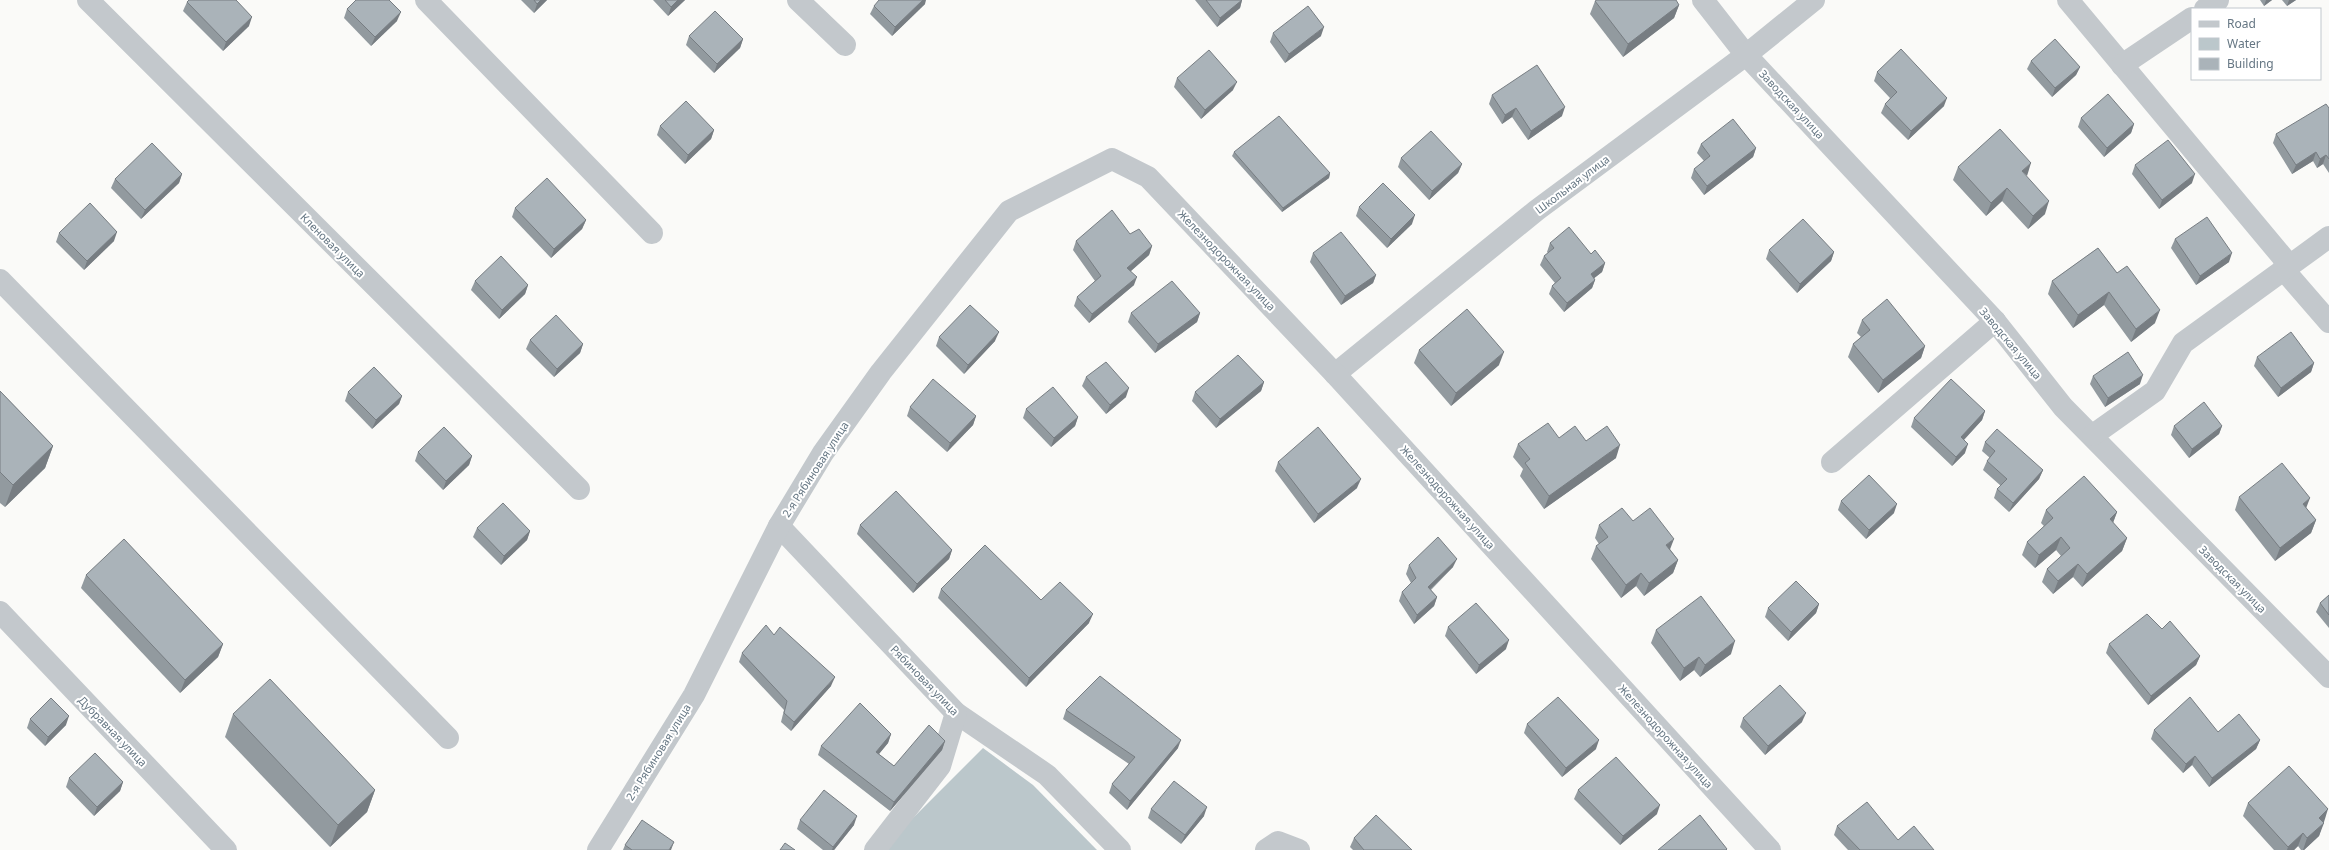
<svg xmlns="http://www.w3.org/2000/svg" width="2329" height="850" viewBox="0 0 2329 850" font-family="'Noto Sans',sans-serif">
  <rect width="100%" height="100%" fill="#fafaf8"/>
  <polygon fill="#bbc7cb" points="983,748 1033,785 1097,850 884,850 912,819"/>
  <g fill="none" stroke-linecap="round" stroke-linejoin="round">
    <g stroke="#c3c8cc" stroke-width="22">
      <polyline points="88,0 579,489"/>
      <polyline points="426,0 652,233"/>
      <polyline points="798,0 845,45"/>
      <polyline points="1703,0 1746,55 1995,321 2063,407 2329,677"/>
      <polyline points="2068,0 2290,266"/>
      <polyline points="2205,9 2218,0"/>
      <polyline points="2122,65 2192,18"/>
      <polyline points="2283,269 2329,322"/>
      <polyline points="0,280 448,738"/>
      <polyline points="1335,374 1537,210 1746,55 1814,0"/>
      <polyline points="2093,435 2155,391 2183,343 2329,237"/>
      <polyline points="1832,462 1995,321"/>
      <polyline points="779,526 956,713 1047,775 1120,850"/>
      <polyline points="0,612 226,850"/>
      <polyline points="598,850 694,695 779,526 823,453 881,372 1009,211 1112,159 1148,177 1335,374 1770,850"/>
      <polyline points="875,850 940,766 956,713"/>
      <polyline points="1266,850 1278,842 1299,850"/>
    </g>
  </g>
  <g fill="#929a9f">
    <polygon points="521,0 547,0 534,13"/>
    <polygon points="653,0 685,0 668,16"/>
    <polygon points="1195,0 1242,0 1240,8 1217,27"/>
    <polygon points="2260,0 2272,0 2264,6"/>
    <polygon points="2282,0 2296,0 2287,6"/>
    <polygon points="1595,1 1679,5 1674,18 1623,57 1590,14"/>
    <polygon points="187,2 249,26 223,51 183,11"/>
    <polygon points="925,4 892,36 870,14 874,6"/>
    <polygon points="347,9 397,21 371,46 344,18"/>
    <polygon points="1273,33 1321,36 1285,63 1270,42"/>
    <polygon points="689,36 743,39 740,48 714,73 686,45"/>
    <polygon points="2031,61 2080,67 2076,75 2052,97 2027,69"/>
    <polygon points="1877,72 1944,106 1908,140 1881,113 1885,104 1890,98 1874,81"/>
    <polygon points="1177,78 1233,90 1201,119 1174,87"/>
    <polygon points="1492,95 1562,116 1528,140 1512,117 1502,124 1489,104"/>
    <polygon points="2329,108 2329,173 2323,164 2317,168 2313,161 2292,174 2273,143 2276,134"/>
    <polygon points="2081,118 2134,124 2131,133 2104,157 2078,127"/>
    <polygon points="660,126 714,130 711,139 685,164 657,135"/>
    <polygon points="1701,144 1756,148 1753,157 1704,195 1691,178 1694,169 1704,161 1697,153"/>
    <polygon points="1234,152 1330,173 1329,178 1282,212 1232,156"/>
    <polygon points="1401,158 1462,164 1458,173 1429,200 1398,167"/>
    <polygon points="2135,165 2192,183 2159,209 2132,174"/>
    <polygon points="1958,167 2026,176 2045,214 2028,229 2002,201 1986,216 1953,180"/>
    <polygon points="182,174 179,183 141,219 111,188 115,179"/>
    <polygon points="1359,207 1412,224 1387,248 1356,216"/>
    <polygon points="515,208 586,220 582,229 551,258 512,217"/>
    <polygon points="59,233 114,241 84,270 56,242"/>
    <polygon points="1130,234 1152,246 1149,255 1131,271 1134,285 1089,323 1074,306 1077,297 1095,281 1073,250 1076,241"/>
    <polygon points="2175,239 2229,262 2196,285 2171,248"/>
    <polygon points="1550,243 1591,254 1605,263 1602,272 1594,278 1595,280 1592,288 1564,312 1549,294 1552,286 1555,283 1540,265 1544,256 1548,253 1547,252"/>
    <polygon points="2098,248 2155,323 2131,342 2104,305 2073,328 2048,294 2052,281"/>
    <polygon points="1769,250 1834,252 1831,261 1797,293 1766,259"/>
    <polygon points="1313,253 1376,275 1373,283 1341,305 1310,262"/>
    <polygon points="475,281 528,285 525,294 499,319 471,290"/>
    <polygon points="1131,313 1200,313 1197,322 1155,353 1128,322"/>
    <polygon points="1862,320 1925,346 1921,358 1878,393 1848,357 1853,344 1861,337 1857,333"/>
    <polygon points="939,337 995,341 964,374 936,346"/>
    <polygon points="530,340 583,344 580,353 554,377 526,349"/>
    <polygon points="1419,350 1499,365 1451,406 1414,363"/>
    <polygon points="2257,357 2314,363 2311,372 2278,397 2254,366"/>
    <polygon points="2093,376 2140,384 2105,407 2090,384"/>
    <polygon points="1086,377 1126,397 1106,414 1082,386"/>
    <polygon points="1264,382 1261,391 1216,428 1192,401 1195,392"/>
    <polygon points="0,391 53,446 45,468 5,507 0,503"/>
    <polygon points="348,392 402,396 399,404 372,429 345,401"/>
    <polygon points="910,407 976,416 973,425 947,452 907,416"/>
    <polygon points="1026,409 1078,417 1075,426 1051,447 1023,418"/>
    <polygon points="1985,411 1982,420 1964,440 1965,453 1952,466 1911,427 1914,418"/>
    <polygon points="2174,426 2222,426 2219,434 2189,458 2171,435"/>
    <polygon points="1559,438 1586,441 1616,458 1544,509 1520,476 1523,469 1513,457 1518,444"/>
    <polygon points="1985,442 2043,470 2039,479 2009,512 1994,498 1997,489 2001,486 1983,470 1987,461 1990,458 1982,451"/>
    <polygon points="418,452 472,456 469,465 443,490 415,461"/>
    <polygon points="1278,462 1357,488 1314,523 1275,471"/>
    <polygon points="2239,497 2306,508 2316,520 2311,533 2275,561 2235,510"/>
    <polygon points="1841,501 1894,513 1866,539 1838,510"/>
    <polygon points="2046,510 2117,512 2113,523 2127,538 2122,551 2082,587 2073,577 2053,594 2042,582 2047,569 2061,556 2056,550 2035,568 2022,555 2027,542 2044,526 2041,523"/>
    <polygon points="1633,521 1670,549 1678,560 1673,573 1644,596 1636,586 1621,598 1591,559 1596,546 1599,544 1595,538 1599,525"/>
    <polygon points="860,525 952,550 949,559 913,593 857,534"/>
    <polygon points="477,528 530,531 527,540 501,565 473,537"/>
    <polygon points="1409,565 1453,567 1431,590 1437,597 1434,606 1414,624 1399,601 1402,592 1411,583 1406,574"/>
    <polygon points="86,575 223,644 218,657 180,693 81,588"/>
    <polygon points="941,589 1041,600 1089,623 1026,687 938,598"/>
    <polygon points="2329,595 2329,628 2316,612 2320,603"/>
    <polygon points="1819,604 1816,613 1788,641 1765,617 1768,608"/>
    <polygon points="1448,627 1506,649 1476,674 1445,636"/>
    <polygon points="2162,629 2200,656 2196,665 2148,705 2106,653 2109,644"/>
    <polygon points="1656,630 1731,654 1700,677 1694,670 1680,681 1651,643"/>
    <polygon points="742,653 831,686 791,731 781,722 784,710 739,662"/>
    <polygon points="1066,710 1178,748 1127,810 1109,793 1112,784 1129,764 1063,719"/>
    <polygon points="233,714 375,790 367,812 330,847 225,737"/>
    <polygon points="1743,718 1802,722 1765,755 1740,727"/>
    <polygon points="30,719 66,725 45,746 27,728"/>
    <polygon points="1527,724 1596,749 1562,777 1524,733"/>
    <polygon points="2154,730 2218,732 2260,740 2256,749 2209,787 2192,765 2183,773 2151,739"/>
    <polygon points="891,734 888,743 879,754 894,766 945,741 942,750 890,811 818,755 821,746"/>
    <polygon points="69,778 123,782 120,791 94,816 66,787"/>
    <polygon points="1578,790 1657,814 1620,845 1574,799"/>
    <polygon points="2248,803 2323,823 2319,836 2304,850 2301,850 2298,846 2294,850 2274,850 2243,816"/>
    <polygon points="1151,809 1204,816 1181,844 1148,818"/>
    <polygon points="800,820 854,825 834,850 823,850 797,829"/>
    <polygon points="1837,826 1898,840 1934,850 1848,850 1834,835"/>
    <polygon points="1354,838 1412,850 1353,850 1350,847"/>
    <polygon points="625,845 671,850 623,850"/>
  </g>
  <g fill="#777d82">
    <polygon points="541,0 547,0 534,13 537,4"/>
    <polygon points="678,0 685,0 668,16 671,7"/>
    <polygon points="923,0 926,0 925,4 892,36 895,27"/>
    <polygon points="1242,0 1240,8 1217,27 1220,18"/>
    <polygon points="2266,0 2272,0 2264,6"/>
    <polygon points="2289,0 2296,0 2287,6"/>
    <polygon points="1679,5 1674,18 1623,57 1628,44"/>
    <polygon points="401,12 397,21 371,46 375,37"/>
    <polygon points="252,17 249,26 223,51 226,42"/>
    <polygon points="1324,27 1321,36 1285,63 1289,54"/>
    <polygon points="743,39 740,48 714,73 717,64"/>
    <polygon points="2080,67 2076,75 2052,97 2055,88"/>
    <polygon points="1237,82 1233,90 1201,119 1205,110"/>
    <polygon points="1947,98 1944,106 1908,140 1911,131"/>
    <polygon points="1565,107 1562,116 1528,140 1531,131"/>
    <polygon points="1516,108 1512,117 1502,124 1505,115"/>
    <polygon points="2134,124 2131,133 2104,157 2107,148"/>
    <polygon points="714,130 711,139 685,164 688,155"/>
    <polygon points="1756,148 1753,157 1704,195 1707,186"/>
    <polygon points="2316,152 2313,161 2292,174 2296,165"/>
    <polygon points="2326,155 2323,164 2317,168 2320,159"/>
    <polygon points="2031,163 2027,176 2022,171"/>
    <polygon points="1462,164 1458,173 1429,200 1432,191"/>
    <polygon points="1330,173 1329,178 1282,212 1283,208"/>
    <polygon points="182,174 179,183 141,219 145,210"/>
    <polygon points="2195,174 2192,183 2159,209 2162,200"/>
    <polygon points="2007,188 2002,201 1986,216 1991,203"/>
    <polygon points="2049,201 2045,214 2028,229 2033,216"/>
    <polygon points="1415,215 1412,224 1387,248 1391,239"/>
    <polygon points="586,220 582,229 551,258 554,249"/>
    <polygon points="117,232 114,241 84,270 87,261"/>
    <polygon points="1152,246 1149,255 1124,277 1127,268"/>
    <polygon points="1834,252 1831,261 1797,293 1800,284"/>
    <polygon points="2232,253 2229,262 2196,285 2200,276"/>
    <polygon points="1605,263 1602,272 1588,283 1591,274"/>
    <polygon points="1376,275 1373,283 1341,305 1345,296"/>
    <polygon points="1137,277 1134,285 1089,323 1092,314"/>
    <polygon points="1595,280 1592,288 1564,312 1567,303"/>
    <polygon points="528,285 525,294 499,319 502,310"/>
    <polygon points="2109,292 2104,305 2073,328 2078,315"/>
    <polygon points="2160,310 2155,323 2131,342 2136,329"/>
    <polygon points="1200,313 1197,322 1155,353 1158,344"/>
    <polygon points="999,332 995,341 964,374 968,365"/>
    <polygon points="583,344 580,353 554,377 557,369"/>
    <polygon points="1925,346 1921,358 1878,393 1883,380"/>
    <polygon points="1504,352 1499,365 1451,406 1456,393"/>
    <polygon points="2314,363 2311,372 2278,397 2281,388"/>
    <polygon points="2143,375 2140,384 2105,407 2108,398"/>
    <polygon points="1264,382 1261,391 1216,428 1220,419"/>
    <polygon points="1129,388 1126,397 1106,414 1110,405"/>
    <polygon points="402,396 399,404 372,429 376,420"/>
    <polygon points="1985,411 1982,420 1958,446 1961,437"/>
    <polygon points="976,416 973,425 947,452 950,443"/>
    <polygon points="1078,417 1075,426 1051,447 1054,438"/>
    <polygon points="2222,426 2219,434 2189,458 2192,449"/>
    <polygon points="1968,444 1965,453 1952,466 1956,457"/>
    <polygon points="1620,445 1616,458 1544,509 1549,496"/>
    <polygon points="53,446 45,468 5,507 13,485"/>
    <polygon points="472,456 469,465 443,490 446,481"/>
    <polygon points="2043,470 2039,479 2009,512 2013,503"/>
    <polygon points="1361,479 1357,488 1314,523 1318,514"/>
    <polygon points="2310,498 2305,511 2303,504"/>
    <polygon points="1897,504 1894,513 1866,539 1869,530"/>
    <polygon points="2117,512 2112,525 2110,519"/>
    <polygon points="2316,520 2311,533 2275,561 2280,548"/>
    <polygon points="530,531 527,540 501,565 504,556"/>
    <polygon points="2061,537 2056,550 2035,568 2039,555"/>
    <polygon points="2127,538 2122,551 2082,587 2087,574"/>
    <polygon points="1674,539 1669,552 1666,545"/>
    <polygon points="952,550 949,559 913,593 917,584"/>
    <polygon points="1457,559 1453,567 1424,595 1428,587"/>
    <polygon points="1678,560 1673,573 1644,596 1649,583"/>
    <polygon points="2078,564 2073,577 2053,594 2058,581"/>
    <polygon points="1641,573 1636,586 1621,598 1626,585"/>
    <polygon points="1437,597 1434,606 1414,624 1417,615"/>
    <polygon points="1819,604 1816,613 1788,641 1791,632"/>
    <polygon points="1093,614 1089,623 1026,687 1029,678"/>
    <polygon points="1509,640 1506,649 1476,674 1479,665"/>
    <polygon points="1735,641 1731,654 1700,677 1705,665"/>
    <polygon points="223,644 218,657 180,693 185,680"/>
    <polygon points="2200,656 2196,665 2148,705 2151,696"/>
    <polygon points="1699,657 1694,670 1680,681 1684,668"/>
    <polygon points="835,677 831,686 791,731 794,722"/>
    <polygon points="1806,713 1802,722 1765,755 1768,746"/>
    <polygon points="69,716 66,725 45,746 48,737"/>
    <polygon points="891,734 888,743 873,761 876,752"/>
    <polygon points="1181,740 1178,748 1127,810 1130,801"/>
    <polygon points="1599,740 1596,749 1562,777 1566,768"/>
    <polygon points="2260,740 2256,749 2209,787 2212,778"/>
    <polygon points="945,741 942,750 890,811 894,802"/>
    <polygon points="2195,756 2192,765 2183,773 2186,764"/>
    <polygon points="123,782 120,791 94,816 97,807"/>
    <polygon points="375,790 367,812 330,847 338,825"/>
    <polygon points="1660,805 1657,814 1620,845 1623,836"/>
    <polygon points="1207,807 1204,816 1181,844 1185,835"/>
    <polygon points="2328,809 2324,822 2314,831 2319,818"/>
    <polygon points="857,816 854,825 834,850 832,850 833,847"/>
    <polygon points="2324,823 2319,836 2304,850 2303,850 2307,838"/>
    <polygon points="2303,833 2298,846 2294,850 2287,850 2288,847"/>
    <polygon points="674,842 671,850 669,850"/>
  </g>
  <g fill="#aab3b9" stroke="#777d82">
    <polygon points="189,0 236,0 252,17 226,42 187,2"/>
    <polygon points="356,0 389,0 401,12 375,37 347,9"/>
    <polygon points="534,0 541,0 537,4"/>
    <polygon points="665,0 678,0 671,7"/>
    <polygon points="879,0 923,0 895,27 874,6"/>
    <polygon points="1206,0 1242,0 1220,18"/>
    <polygon points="1597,0 1676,0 1679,5 1628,44 1595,1"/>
    <polygon points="1308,6 1324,27 1289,54 1273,33"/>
    <polygon points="715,11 743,39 717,64 689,36"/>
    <polygon points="2055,39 2080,67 2055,88 2031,61"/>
    <polygon points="1901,49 1947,98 1911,131 1885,104 1897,92 1877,72"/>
    <polygon points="1209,50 1237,82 1205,110 1177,78"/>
    <polygon points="1537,65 1565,107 1531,131 1516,108 1505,115 1492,95"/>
    <polygon points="2108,94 2134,124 2107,148 2081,118"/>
    <polygon points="686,101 714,130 688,155 660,126"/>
    <polygon points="2326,104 2329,108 2329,159 2326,155 2320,159 2316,152 2296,165 2276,134"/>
    <polygon points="1279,116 1330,173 1283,208 1234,152"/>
    <polygon points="1733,119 1756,148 1707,186 1694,169 1710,156 1701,144"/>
    <polygon points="2000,129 2031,163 2022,171 2049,201 2033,216 2007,188 1991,203 1958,167"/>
    <polygon points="1431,131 1462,164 1432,191 1401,158"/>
    <polygon points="2168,140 2195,174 2162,200 2135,165"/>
    <polygon points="152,143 182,174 145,210 115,179"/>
    <polygon points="547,178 586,220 554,249 515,208"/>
    <polygon points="1383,183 1415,215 1391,239 1359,207"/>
    <polygon points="90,203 117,232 87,261 59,233"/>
    <polygon points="1112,210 1130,234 1139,229 1152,246 1127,268 1137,277 1092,314 1077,297 1101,276 1076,241"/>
    <polygon points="2207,217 2232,253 2200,276 2175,239"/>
    <polygon points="1803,219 1834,252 1800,284 1769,250"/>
    <polygon points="1569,227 1591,254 1595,250 1605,263 1591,274 1595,280 1567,303 1552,286 1561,278 1544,256 1554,248 1550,243"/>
    <polygon points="1341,232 1376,275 1345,296 1313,253"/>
    <polygon points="2098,248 2117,273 2127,266 2160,310 2136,329 2109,292 2078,315 2052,281"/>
    <polygon points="501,256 528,285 502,310 475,281"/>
    <polygon points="1172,281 1200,313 1158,344 1131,313"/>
    <polygon points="1887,299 1925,346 1883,380 1853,344 1870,330 1862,320"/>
    <polygon points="970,305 999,332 968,365 939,337"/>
    <polygon points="1467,309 1504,352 1456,393 1419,350"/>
    <polygon points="556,315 583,344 557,369 530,340"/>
    <polygon points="2291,332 2314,363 2281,388 2257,357"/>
    <polygon points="2128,352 2143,375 2108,398 2093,376"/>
    <polygon points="1238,355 1264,382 1220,419 1195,392"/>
    <polygon points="1106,362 1129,388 1110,405 1086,377"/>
    <polygon points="374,367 402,396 376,420 348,392"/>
    <polygon points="933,379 976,416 950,443 910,407"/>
    <polygon points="1951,379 1985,411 1961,437 1968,444 1956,457 1914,418"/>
    <polygon points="1053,387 1078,417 1054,438 1026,409"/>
    <polygon points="0,391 53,446 13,485 0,472"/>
    <polygon points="2204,402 2222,426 2192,449 2174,426"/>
    <polygon points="1548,423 1559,438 1575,426 1586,441 1607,426 1620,445 1549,496 1525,463 1530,459 1518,444"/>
    <polygon points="444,427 472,456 446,481 418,452"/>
    <polygon points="1318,427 1361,479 1318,514 1278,462"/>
    <polygon points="1997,429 2043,470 2013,503 1997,489 2007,479 1987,461 1995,451 1985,442"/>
    <polygon points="2282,463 2310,498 2303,504 2316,520 2280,548 2239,497"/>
    <polygon points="1869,475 1897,504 1869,530 1841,501"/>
    <polygon points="2084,476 2117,512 2110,519 2127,538 2087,574 2078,564 2058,581 2047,569 2070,548 2061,537 2039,555 2027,542 2053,518 2046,510"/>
    <polygon points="896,491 952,550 917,584 860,525"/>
    <polygon points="503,503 530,531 504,556 477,528"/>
    <polygon points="1622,508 1633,521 1650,508 1674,539 1666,545 1678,560 1649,583 1641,573 1626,585 1596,546 1608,537 1599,525"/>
    <polygon points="1438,537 1457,559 1428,587 1437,597 1417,615 1402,592 1416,578 1409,565"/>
    <polygon points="124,539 223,644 185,680 86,575"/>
    <polygon points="985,545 1041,600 1060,582 1093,614 1029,678 941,589"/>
    <polygon points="1796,581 1819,604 1791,632 1768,608"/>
    <polygon points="2329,595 2329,615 2320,603"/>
    <polygon points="1701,596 1735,641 1705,665 1699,657 1684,668 1656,630"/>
    <polygon points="1476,603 1509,640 1479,665 1448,627"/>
    <polygon points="2147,614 2162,629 2170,621 2200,656 2151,696 2109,644"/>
    <polygon points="766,625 774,635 780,627 835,677 794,722 784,713 787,701 742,653"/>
    <polygon points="1100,676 1181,740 1130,801 1112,784 1135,757 1066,710"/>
    <polygon points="270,679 375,790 338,825 233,714"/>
    <polygon points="1780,685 1806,713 1768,746 1743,718"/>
    <polygon points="1558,697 1599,740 1566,768 1527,724"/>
    <polygon points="2190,697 2218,732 2239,714 2260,740 2212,778 2195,756 2186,764 2154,730"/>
    <polygon points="51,698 69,716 48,737 30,719"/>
    <polygon points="860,703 891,734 876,752 894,766 929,725 945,741 894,802 821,746"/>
    <polygon points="95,753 123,782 97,807 69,778"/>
    <polygon points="1616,757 1660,805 1623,836 1578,790"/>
    <polygon points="2289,766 2328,809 2319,818 2324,823 2307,838 2303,833 2288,847 2248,803"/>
    <polygon points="1174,781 1207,807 1185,835 1151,809"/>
    <polygon points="824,790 857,816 833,847 800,820"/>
    <polygon points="1867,802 1898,840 1914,826 1934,850 1860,850 1837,826"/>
    <polygon points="1376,815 1412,850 1364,850 1354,838"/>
    <polygon points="1700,815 1727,849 1726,850 1658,850"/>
    <polygon points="642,820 674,842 669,850 632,850 625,845"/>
    <polygon points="785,843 795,850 780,850"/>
  </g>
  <g text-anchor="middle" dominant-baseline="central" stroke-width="4" stroke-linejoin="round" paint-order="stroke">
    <g font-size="11" fill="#657683" stroke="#fff">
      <text transform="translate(1792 104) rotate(47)">Заводская улица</text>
      <text transform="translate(1572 184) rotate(-37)">Школьная улица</text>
      <text transform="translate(333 245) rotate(45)">Кленовая улица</text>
      <text transform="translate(1227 260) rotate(46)">Железнодорожная улица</text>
      <text transform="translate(2011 343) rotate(50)">Заводская улица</text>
      <text transform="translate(815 469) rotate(-57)">2-я Рябиновая улица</text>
      <text transform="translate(1448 497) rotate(48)">Железнодорожная улица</text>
      <text transform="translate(2233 579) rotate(45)">Заводская улица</text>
      <text transform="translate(925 680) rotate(46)">Рябиновая улица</text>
      <text transform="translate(113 731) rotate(46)">Дубравная улица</text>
      <text transform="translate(1666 736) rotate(48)">Железнодорожная улица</text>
      <text transform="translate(658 752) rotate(-58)">2-я Рябиновая улица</text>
    </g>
  </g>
  <rect x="2191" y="8" width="130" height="72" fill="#ffffff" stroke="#c1c8cd"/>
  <rect x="2199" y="21" width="20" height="6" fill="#c3c8cc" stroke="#c1c8cd"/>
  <text x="2227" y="28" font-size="12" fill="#657683">Road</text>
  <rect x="2199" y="38" width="20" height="12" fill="#bbc7cb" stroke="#c1c8cd"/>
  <text x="2227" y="48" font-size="12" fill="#657683">Water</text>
  <rect x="2199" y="58" width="20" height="12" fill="#aab3b9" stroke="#c1c8cd"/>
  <text x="2227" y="68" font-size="12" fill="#657683">Building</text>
</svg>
